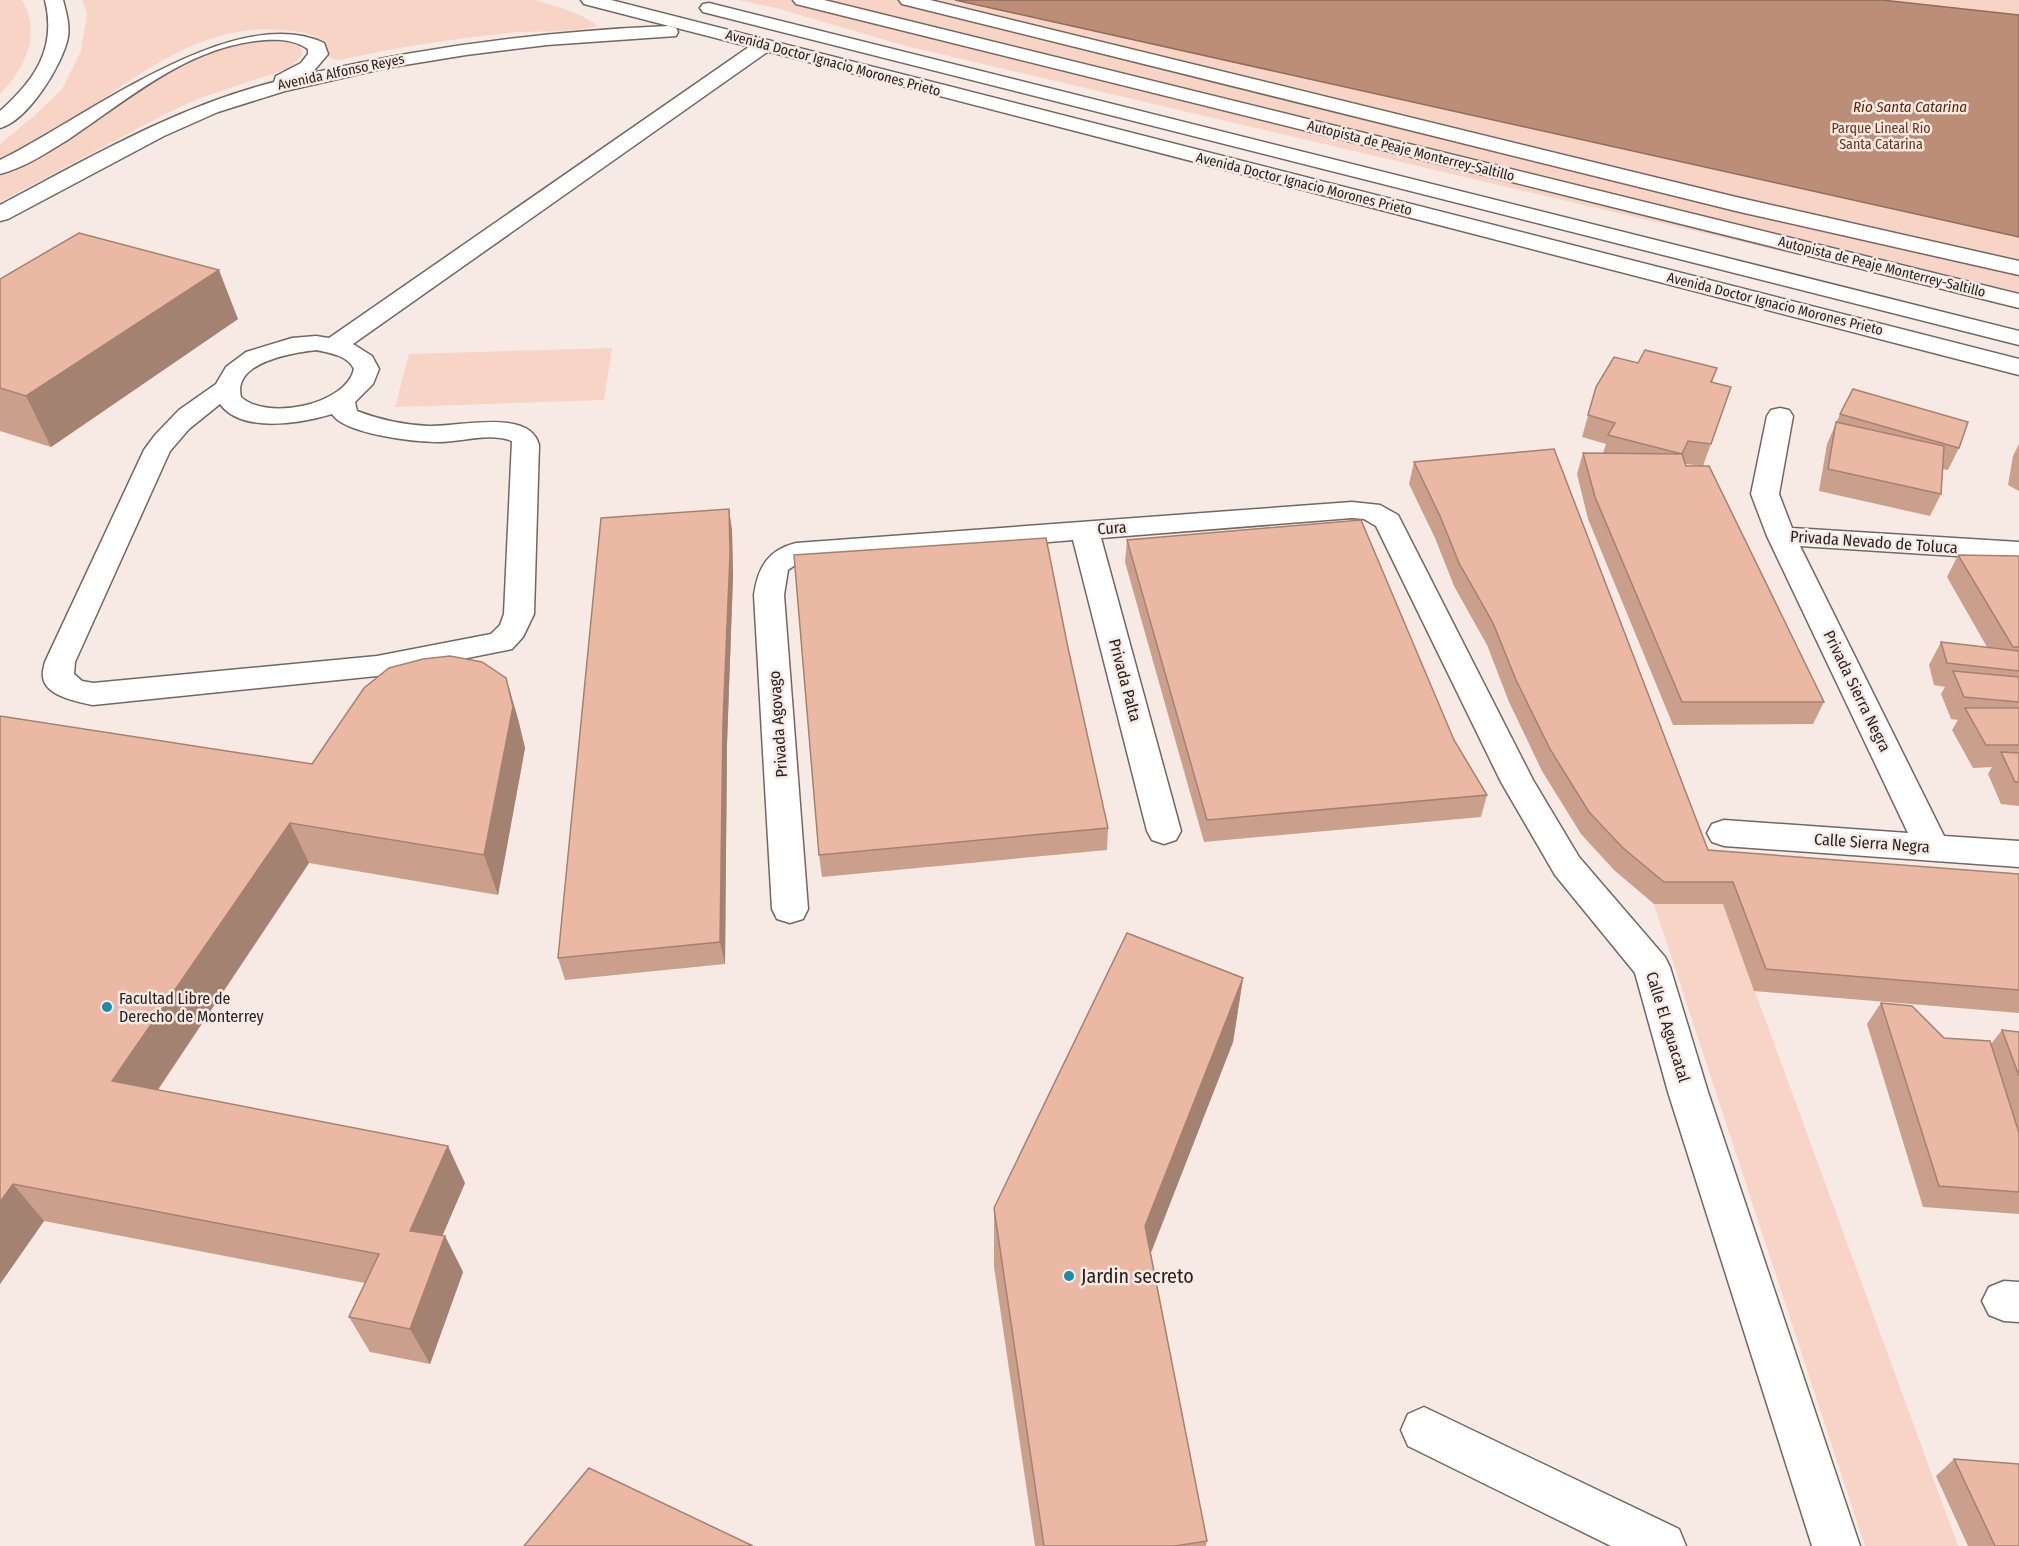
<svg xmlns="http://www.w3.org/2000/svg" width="2019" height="1546" viewBox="0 0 2019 1546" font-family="'Fira Sans Condensed',sans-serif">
  <rect width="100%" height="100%" fill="#f7eae4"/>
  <g fill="#f7d4c5">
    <path d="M 0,0 L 22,0 C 42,34 25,68 0,94 Z"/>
    <path d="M 82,0 L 535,0 C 557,7 580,12 598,26 C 569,34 537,30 507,33 C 450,39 395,48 339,60 C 318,58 328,41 312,35 C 303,31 289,31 280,30 C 190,22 119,92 48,136 C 32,145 16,154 0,162 L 0,144 L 34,116 L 62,89 L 81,51 L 87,13 Z"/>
    <polygon points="739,0 2019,0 2019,307 906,46 776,8"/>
    <path d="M 256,41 L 288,42 L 300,47 L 303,54 L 290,68 L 200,98 L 165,114 L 0,202 L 0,177 C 16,168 33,160 49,150 C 115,108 175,52 256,41 Z"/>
    <polygon points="612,348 604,400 395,407 409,354"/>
    <polygon points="1654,904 1723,904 1958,1546 1865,1546"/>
  </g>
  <polygon fill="#bc8d77" stroke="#8f6d5d" stroke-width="1.5" points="955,0 1882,0 2019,15 2019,237"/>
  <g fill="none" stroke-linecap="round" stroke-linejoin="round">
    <defs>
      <g id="minor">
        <path d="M 763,40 L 770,42 L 772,46 L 770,50 L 353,344 L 372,356 L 379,369 L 373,384 L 355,402 L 357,411 C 380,420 405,425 429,426 C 458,427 530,408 539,445 L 534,614 L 523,637 L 512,649 L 377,676 L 93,705 C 78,702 45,696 43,677 C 42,673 44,666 45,662 L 144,450 L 155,435 L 179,410 L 216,384 L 226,367 L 246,352 L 292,338 L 316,336 L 329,338 L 756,42 ZM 316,350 C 330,353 347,355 354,369 C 346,405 267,421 241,397 C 232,362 292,353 316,350 ZM 220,404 C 242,434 302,423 332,414 C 344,434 415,442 438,442 C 462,442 489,432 512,441 L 504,614 L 500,625 L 491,634 L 377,656 L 93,683 L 82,681 L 74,674 L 75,662 L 170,451 L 189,429 Z"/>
        <polygon points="1780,408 1789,410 1793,416 1779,494 1792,528 2019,542 2019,560 1800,546 1944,836 2019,841 2019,867 1724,846 1712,842 1707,833 1712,824 1724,820 1908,833 1767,536 1751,494 1767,416 1771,410"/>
        <path d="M 1352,502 L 1380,505 L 1398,515 L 1533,780 L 1579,857 L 1665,957 L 1670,967 L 1708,1092 L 1860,1546 L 1812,1546 L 1668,1092 L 1635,973 L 1555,875 L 1501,782 L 1376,526 L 1364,519 L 1352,518 L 1101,538 L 1181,831 L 1176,840 L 1164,844 L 1152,840 L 1147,831 L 1073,540 L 798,563 L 788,570 L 784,595 L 808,909 L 803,919 L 790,923 L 777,919 L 772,909 L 754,595 C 758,567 768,550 796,543 Z"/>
        <polygon points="2004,1281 2019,1282 2019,1322 2004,1321 1989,1315 1982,1301 1989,1287"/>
        <polygon points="1424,1407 1679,1529 1686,1546 1611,1546 1408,1446 1401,1430 1408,1414"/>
      </g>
      <g id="major">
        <path d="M 45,0 L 63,0 C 66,12 70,24 68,37 C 63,64 28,121 0,128 L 0,111 C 35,80 57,48 45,0 Z"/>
        <polygon points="581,0 611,0 2019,359 2019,375 584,4"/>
        <polygon points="709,3 2019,331 2019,345 703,12 700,8 703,4"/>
        <path d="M 669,26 L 676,28 L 678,32 L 676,36 L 547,45 L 466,55 L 386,68 L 285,91 L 218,112 L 164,136 L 8,219 L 0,221 L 0,205 C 89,158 176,107 274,82 L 276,76 L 301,63 L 308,54 L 308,49 C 291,38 274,39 255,41 C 184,50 127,100 69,139 C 48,152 24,168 0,174 L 0,160 C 80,122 233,0 324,43 L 328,54 L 312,73 C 430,46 548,31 669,26 Z"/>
      </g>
      <g id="highway">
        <polygon points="793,0 824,0 2019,294 2019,308 796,4"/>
        <polygon points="899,0 930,0 1740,198 2019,261 2019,275 1740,212 902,4"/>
      </g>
    </defs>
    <use href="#minor" stroke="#726762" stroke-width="3"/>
    <use href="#major" stroke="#726762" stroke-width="3"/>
    <use href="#highway" stroke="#726762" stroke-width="3"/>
    <use href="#minor" fill="#fff" fill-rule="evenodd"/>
    <use href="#major" fill="#fff" fill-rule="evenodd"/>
    <use href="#highway" fill="#fff" fill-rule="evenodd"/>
  </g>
  <g fill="#ca9f8c" fill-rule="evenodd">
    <polygon points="0,279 238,319 51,447 0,431"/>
    <path d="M 1638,363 L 1717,368 L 1712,382 L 1731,387 L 1703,466 L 1824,702 L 1813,724 L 1673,725 L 1588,519 L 1577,474 L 1583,453 L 1603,453 L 1606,444 L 1582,437 L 1596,387 ZM 1686,464 L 1702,466 L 1686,466 Z"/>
    <polygon points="1840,414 1959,448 1948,470 1942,469 1941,494 1930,516 1819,491 1827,444"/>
    <polygon points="2019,444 2019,491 2008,485 2013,456"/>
    <polygon points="1414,462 1708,850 2019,874 2019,1013 1754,991 1723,904 1654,904 1614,870 1581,834 1542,771 1509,702 1487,645 1454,586 1435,538 1409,484"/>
    <polygon points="729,509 732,531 733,576 727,744 725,964 565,980 558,958"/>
    <polygon points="1127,540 1487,795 1481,817 1204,842 1125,562"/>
    <polygon points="1958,555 2019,556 2019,806 2001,804 1988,774 1992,767 1973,768 1952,730 1958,720 1951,719 1941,694 1945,687 1934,685 1929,665 1941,642 1987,647 1947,577"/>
    <polygon points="1068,648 1108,828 1107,850 822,877 819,855"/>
    <polygon points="506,678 518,719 525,748 498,895 309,863 158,1090 465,1183 442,1236 445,1236 463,1272 430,1364 370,1352 349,1317 365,1283 44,1221 0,1284 0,716 312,764"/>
    <polygon points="1243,978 1233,1042 1151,1253 1207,1541 1206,1546 1035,1546 994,1267 994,1208"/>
    <polygon points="1881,1003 1944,1038 1991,1044 2002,1030 2019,1032 2019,1214 1923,1207 1867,1024"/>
    <polygon points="1954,1459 2019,1546 1968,1546 1936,1476"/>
  </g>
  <g fill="#a48272">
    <polygon points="219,270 238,319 51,447 26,396"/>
    <polygon points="729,509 732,531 733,576 727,744 725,964 720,942 723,722"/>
    <polygon points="506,678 518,719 525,748 498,895 484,855"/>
    <polygon points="290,823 309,863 138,1119 112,1081"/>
    <polygon points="1243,978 1233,1042 1138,1285 1145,1226"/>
    <polygon points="448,1146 465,1183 429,1267 410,1231"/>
    <polygon points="13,1184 44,1221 0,1284 0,1202"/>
    <polygon points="445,1236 463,1272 430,1364 410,1329"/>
  </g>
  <g fill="#ebb9a3" stroke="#a48272" stroke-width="1.5">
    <polygon points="79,233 219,270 26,396 0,388 0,279"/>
    <polygon points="1645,350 1717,368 1711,382 1731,387 1711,444 1688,441 1682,454 1686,466 1709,466 1824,702 1682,702 1595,497 1583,453 1682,454 1608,435 1615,423 1588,415 1596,387 1614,357 1638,363"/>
    <polygon points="1853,389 1968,422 1959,448 1840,414"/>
    <polygon points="1836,422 1944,446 1941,494 1828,469"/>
    <polygon points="1554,449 1708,850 2019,874 2019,990 1766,969 1733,882 1664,882 1623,848 1589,812 1550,749 1516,680 1493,623 1459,563 1440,516 1414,462"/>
    <polygon points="729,509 730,554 723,722 720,942 558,958 601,518"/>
    <polygon points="1361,520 1454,740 1487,795 1207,820 1127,540"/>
    <polygon points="1046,538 1068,648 1108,828 819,855 794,555"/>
    <polygon points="1958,555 2019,556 2019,647 2013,647"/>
    <polygon points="1941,642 2019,651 2019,671 1947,663"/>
    <polygon points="450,656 482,662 506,678 513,707 484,855 290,823 112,1081 448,1146 410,1231 445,1236 410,1329 349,1317 379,1254 13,1184 0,1202 0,716 312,764 364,688 389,668 423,659"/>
    <polygon points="1953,671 2019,677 2019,702 1964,697"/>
    <polygon points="1965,708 2019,708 2019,745 1986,745"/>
    <polygon points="2001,752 2019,753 2019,782 2015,782"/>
    <polygon points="1127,933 1243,978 1145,1226 1207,1541 1175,1546 1044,1546 994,1208"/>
    <polygon points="1881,1003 1912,1006 1944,1038 1990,1041 2019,1133 2019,1192 1939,1186"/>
    <polygon points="2002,1030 2019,1032 2019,1076"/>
    <polygon points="1954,1459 2019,1464 2019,1546 1995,1546"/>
    <polygon points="589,1468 753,1546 524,1546"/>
  </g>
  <g fill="#188baf" stroke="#f7eae4" stroke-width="2">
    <circle cx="107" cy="1007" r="6"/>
    <circle cx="1069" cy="1276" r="6"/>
  </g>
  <g text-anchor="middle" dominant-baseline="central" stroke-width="5" stroke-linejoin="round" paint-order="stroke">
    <g font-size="14" fill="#272220" stroke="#f7eae4">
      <text transform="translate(833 63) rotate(15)">Avenida Doctor Ignacio Morones Prieto</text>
      <text transform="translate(341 72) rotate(-12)">Avenida Alfonso Reyes</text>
      <text transform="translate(1411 151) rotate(14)">Autopista de Peaje Monterrey-Saltillo</text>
      <text transform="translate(1304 184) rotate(14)">Avenida Doctor Ignacio Morones Prieto</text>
      <text transform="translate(1882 267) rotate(14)">Autopista de Peaje Monterrey-Saltillo</text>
      <text transform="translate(1775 304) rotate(14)">Avenida Doctor Ignacio Morones Prieto</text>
    </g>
    <g font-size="14" fill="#6e3213" stroke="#f7eae4">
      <text x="1881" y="128">Parque Lineal Río<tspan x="1881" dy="16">Santa Catarina</tspan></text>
    </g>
    <g font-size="15" font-style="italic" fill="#5d2301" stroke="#f7eae4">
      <text x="1910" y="107">Río Santa Catarina</text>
    </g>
    <g font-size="16" fill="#272220" stroke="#f7eae4">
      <text transform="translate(1112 528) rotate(-4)">Cura</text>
      <text transform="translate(1874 542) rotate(4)">Privada Nevado de Toluca</text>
      <text transform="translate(1125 680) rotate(75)">Privada Palta</text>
      <text transform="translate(1857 691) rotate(64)">Privada Sierra Negra</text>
      <text transform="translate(778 724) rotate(-94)">Privada Agovago</text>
      <text transform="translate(1872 843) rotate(4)">Calle Sierra Negra</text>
      <text transform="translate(1668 1027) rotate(73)">Calle El Aguacatal</text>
    </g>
    <g font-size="16" fill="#272220" stroke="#f7eae4" text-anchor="start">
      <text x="119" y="998">Facultad Libre de<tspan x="119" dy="18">Derecho de Monterrey</tspan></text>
    </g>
    <g font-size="20" fill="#272220" stroke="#f7eae4" text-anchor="start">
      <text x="1081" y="1276">Jardin secreto</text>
    </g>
  </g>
</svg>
